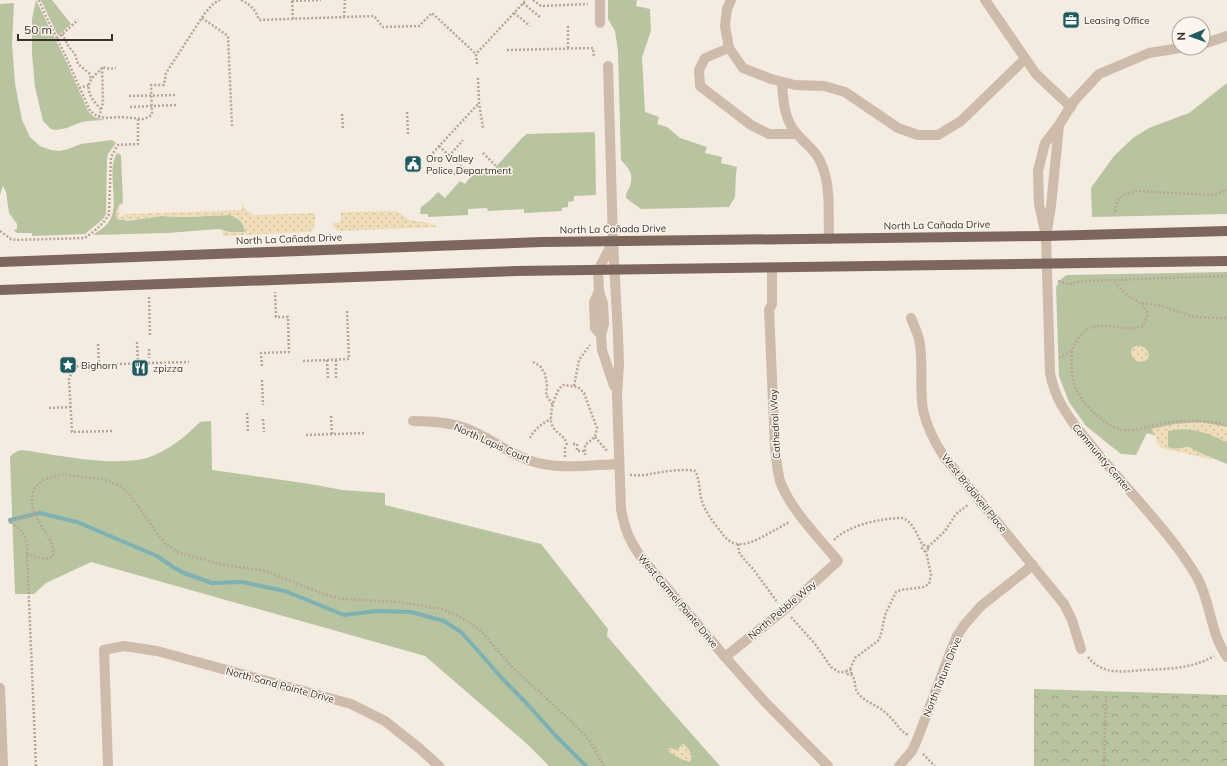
<svg xmlns="http://www.w3.org/2000/svg" width="1227" height="766" viewBox="0 0 1227 766" font-family="Mulish,sans-serif">
  <defs>
    <pattern id="sand-dots" width="8" height="8" patternUnits="userSpaceOnUse"><rect width="8" height="8" fill="#efdcb8"/><path d="M2 2h.1M6 6h.1" fill="none" stroke="#cebd9e" stroke-width="1.8" stroke-linecap="round"/></pattern>
    <pattern id="park-crowns" width="20" height="18" patternUnits="userSpaceOnUse"><rect width="20" height="18" fill="#b8c4a0"/><path d="M2 6a3 3 0 1 1 6 0M12 15a3 3 0 1 1 6 0" fill="none" stroke="#97a083"/></pattern>
  </defs>
  <rect width="100%" height="100%" fill="#f4ebe1"/>
  <g fill="#b8c4a0">
    <polygon points="36,0 66,61 88,111 94,117 105,120 87,121 79,123 67,128 56,130 51,129 43,121 35,87 32,54 32,19"/>
    <polygon points="41,0 52,0 71,24 58,36"/>
    <path d="M 608,0 L 637,0 L 636,6 L 650,9 L 651,31 L 642,57 L 645,112 L 659,117 L 657,124 L 667,127 L 680,138 L 707,147 L 705,153 L 722,157 L 721,163 L 737,167 L 736,174 L 735,197 L 729,207 L 641,209 L 626,198 C 626,190 628,192 630,186 C 634,175 629,168 621,160 L 618,51 L 615,31 L 608,19 Z"/>
    <polygon points="14,3 12,44 15,83 22,120 30,137 40,146 51,150 59,151 68,149 81,144 112,140 116,143 108,154 107,160 106,214 103,219 85,234 32,236 32,233 17,233 14,230 17,229 17,224 9,213 6,192 3,186 0,195 0,4"/>
    <polygon points="1227,81 1227,214 1092,217 1091,188 1114,156 1133,138 1149,128 1189,113 1227,83"/>
    <path d="M 594,132 L 595,134 L 596,195 L 574,196 L 574,201 L 568,202 L 568,207 L 562,208 L 562,211 L 524,213 L 524,209 L 488,211 L 487,208 L 468,209 L 468,215 L 428,217 L 428,214 L 420,214 L 421,207 L 428,202 L 438,192 L 445,198 L 460,181 L 465,184 C 468,180 473,173 478,173 C 484,172 486,174 492,171 L 522,138 L 527,134 Z"/>
    <path d="M 117,153 L 121,155 L 123,203 L 119,205 L 116,216 L 127,221 L 161,216 L 185,217 L 230,215 C 239,218 244,223 245,232 L 229,232 L 219,229 L 167,233 L 93,235 C 98,231 104,228 108,223 C 122,206 105,172 117,153 Z"/>
    <polygon points="1227,272 1227,464 1195,451 1189,447 1174,449 1168,448 1168,439 1147,433 1136,455 1121,454 1086,426 1069,402 1059,376 1056,287 1061,279 1067,275"/>
    <path d="M 211,421 L 212,470 L 310,484 L 342,490 L 385,493 L 385,505 L 541,544 L 608,629 L 607,636 L 666,705 L 720,766 L 549,766 L 526,743 L 425,656 L 91,562 L 46,583 L 34,594 L 15,594 L 10,457 C 14,453 16,451 22,450 C 57,455 113,467 147,458 C 168,451 185,437 200,422 Z"/>
  </g>
  <g fill="url(#sand-dots)">
    <path d="M 123,203 C 119,206 118,211 119,216 L 120,217 L 127,214 L 242,210 L 242,203 L 248,212 L 253,213 L 253,215 L 315,213 C 315,220 316,227 310,232 L 223,236 L 222,231 L 229,232 L 245,232 C 245,223 238,218 230,215 L 185,217 L 161,216 L 144,219 L 120,220 L 117,219 L 116,212 L 119,205 Z"/>
    <polygon points="396,211 409,220 429,223 439,227 337,231 333,226 333,223 341,222 341,212"/>
    <path d="M 1137,345 C 1144,347 1149,349 1149,357 L 1145,361 L 1139,362 C 1132,360 1130,354 1132,348 Z"/>
    <path d="M 1201,422 L 1227,427 L 1227,443 C 1208,432 1189,426 1168,431 L 1168,447 L 1174,449 L 1189,447 L 1214,460 L 1162,448 L 1158,444 L 1152,429 L 1175,424 Z"/>
    <path d="M 682,744 L 684,744 C 689,749 694,755 690,762 L 681,759 L 669,752 L 668,749 L 670,748 L 677,750 Z"/>
  </g>
  <polygon fill="url(#park-crowns)" points="1034,689 1227,695 1227,766 1034,766"/>
  <g fill="none" stroke-linecap="round" stroke-linejoin="round">
    <polyline stroke="#7fb0b2" stroke-width="4" points="10,520 40,513 77,522 157,556 173,567 184,573 212,583 242,582 285,591 344,615 377,611 411,612 444,621 461,632 472,644 500,676 530,707 555,735 586,766"/>
    <g stroke="#b9a596" stroke-width="2.5" stroke-dasharray="2 2" stroke-linecap="butt">
      <polyline points="39,0 43,10 67,59 90,111 97,116 105,118 121,117 143,119 149,117 152,114 151,85 164,85 166,73 205,13 214,3 220,0"/>
      <path d="M 241,0 C 251,5 255,9 259,20 L 374,16 L 383,27 L 419,26 L 432,13 L 476,54"/>
      <polyline points="533,0 541,6 588,4"/>
      <polyline points="292,1 321,0"/>
      <polyline points="292,1 293,19"/>
      <polyline points="523,3 541,18"/>
      <polyline points="514,13 530,26"/>
      <polyline points="344,17 345,0"/>
      <polyline points="202,18 228,36 232,126"/>
      <polyline points="62,34 69,47 75,54 78,64 90,74 91,80"/>
      <polyline points="57,39 78,20"/>
      <polyline points="568,48 568,27 569,27"/>
      <polyline points="507,50 593,48 594,58"/>
      <polyline points="477,64 476,54 526,0"/>
      <polyline points="478,78 479,103 483,128"/>
      <polyline points="79,88 89,85"/>
      <polyline points="129,96 176,95"/>
      <polyline points="130,107 176,105"/>
      <path d="M 101,109 C 94,102 84,91 91,80 C 93,76 99,72 102,68"/>
      <polyline points="407,112 408,134"/>
      <polyline points="342,114 343,130"/>
      <polyline points="99,117 103,103 102,67 110,69 116,68"/>
      <polyline points="439,146 469,174"/>
      <polyline points="483,153 496,166"/>
      <polyline points="430,156 479,103"/>
      <polyline points="449,156 463,140"/>
      <polyline points="454,175 461,167"/>
      <path d="M 1115,212 C 1117,197 1121,195 1136,191 L 1213,195 L 1227,190"/>
      <path d="M 0,231 L 11,239 L 16,240 L 85,238 C 94,231 104,224 109,214 L 111,157 L 118,145 L 138,144 L 138,118"/>
      <polyline points="1058,281 1069,284 1083,281 1227,276"/>
      <polyline points="149,297 150,335"/>
      <polyline points="1142,303 1161,306 1195,317 1227,318"/>
      <polyline points="137,342 138,363"/>
      <polyline points="98,344 99,364"/>
      <polyline points="149,349 149,358"/>
      <path d="M 1072,351 C 1071,363 1071,375 1075,387 C 1083,405 1107,430 1127,430 C 1139,431 1152,425 1163,423 C 1187,420 1204,420 1227,425"/>
      <path d="M 1059,358 C 1063,356 1070,353 1072,349 C 1078,341 1079,332 1090,328 C 1107,321 1126,333 1143,326 L 1148,314 C 1142,298 1124,299 1116,282"/>
      <polyline points="327,360 328,378"/>
      <polyline points="336,360 336,378"/>
      <polyline points="303,361 349,359 347,311"/>
      <polyline points="533,362 540,366 545,374 547,385 546,395 553,405"/>
      <polyline points="262,366 261,353 289,352 288,317 276,317 275,292"/>
      <polyline points="262,380 263,405"/>
      <polyline points="574,386 579,360 590,345"/>
      <polyline points="49,408 71,407"/>
      <polyline points="247,413 248,433"/>
      <polyline points="331,416 332,434"/>
      <polyline points="263,419 264,432"/>
      <polyline points="112,431 72,432 69,379 73,369 80,365 189,362"/>
      <polyline points="306,435 366,433"/>
      <polyline points="595,437 608,452"/>
      <path d="M 530,438 C 533,431 543,422 551,419"/>
      <polyline points="573,444 577,444 577,451 584,451"/>
      <path d="M 567,445 C 565,435 556,434 552,425 C 548,417 555,390 563,385 L 578,387 L 584,393 L 597,428 L 595,437 L 585,445 L 585,455"/>
      <polyline points="565,457 565,445"/>
      <path d="M 630,475 C 637,475 644,476 650,474 C 662,472 683,468 695,471 C 700,479 699,492 702,501 C 706,514 716,525 724,536 C 737,551 752,542 766,535 C 774,530 782,527 790,521"/>
      <path d="M 11,522 C 23,532 28,536 27,554"/>
      <polyline points="9,523 14,520 35,515"/>
      <path d="M 834,540 C 848,525 882,518 902,518 C 912,520 918,537 923,546"/>
      <polyline points="738,544 739,552 743,558 753,569 778,603"/>
      <circle cx="925" cy="548" r="3"/>
      <polyline points="928,547 945,531 956,514 969,504"/>
      <polyline points="791,617 815,644 831,667 839,672 847,672"/>
      <path d="M 1088,657 C 1094,665 1103,670 1114,671 C 1123,672 1133,671 1142,670 C 1166,669 1192,669 1214,656"/>
      <polyline points="850,669 855,658 879,640 881,634 885,615 896,592 901,590 923,587 929,584 931,575 926,551"/>
      <circle cx="849" cy="672" r="2.5"/>
      <path d="M 851,674 C 856,679 854,686 857,692 C 865,703 881,706 890,717 C 897,724 899,730 908,735"/>
      <polyline points="923,754 935,766"/>
      <path d="M 36,766 L 27,554 L 44,559 L 52,557 L 54,554 C 53,532 26,517 33,493 C 36,480 51,477 63,474 L 106,480 L 120,486 L 130,495 L 164,543 L 180,553 L 220,564 L 265,571 L 326,595 L 343,599 L 400,602 L 429,607 L 442,609 L 460,617 L 480,630 L 512,667 L 569,719 L 590,741 L 604,766"/>
      <polyline points="1104,766 1106,696"/>
    </g>
    <g stroke="#cdbbac" stroke-width="10">
      <polyline points="600,0 600,23"/>
      <polyline points="731,0 727,9 725,26 729,48 743,68 771,79 795,85 824,86 845,92 898,128 918,135 938,135 961,121 1025,59"/>
      <polyline points="985,0 1036,74 1071,107"/>
      <polyline points="1203,44 1227,36"/>
      <polyline points="729,48 705,58 699,70 700,86 751,125 769,134 796,134"/>
      <path d="M 608,66 L 613,242 L 618,335 L 619,365 L 617,395 L 621,509 C 625,530 629,540 641,557 L 725,657 L 765,702 L 828,766"/>
      <path d="M 782,82 C 783,100 784,120 797,134 C 808,147 817,150 823,168 C 831,190 828,216 829,239"/>
      <polyline points="1059,125 1051,206 1046,236 1039,204 1038,171 1045,143 1059,125 1074,101 1099,74 1149,53 1180,48"/>
      <path d="M 1046,236 L 1050,373 C 1055,397 1062,407 1076,427 C 1092,446 1107,465 1123,483 C 1149,513 1176,542 1197,577 C 1211,602 1210,633 1227,657"/>
      <polyline points="613,242 598,270 599,291 603,303 604,324 601,335 602,350 614,386"/>
      <polyline points="599,291 594,302 595,328 601,335"/>
      <path d="M 911,318 C 914,325 917,332 919,339 C 924,362 919,387 923,410 C 927,428 935,443 945,458 L 1064,604 L 1072,620 L 1081,649"/>
      <path d="M 413,421 C 431,421 448,422 465,428 C 488,436 507,453 531,461 C 559,470 590,465 619,464"/>
      <path d="M 725,657 L 784,610 L 838,561 C 819,538 790,509 780,481 C 777,470 776,458 775,447 L 769,310 L 772,304 L 772,268"/>
      <polyline points="0,688 3,766"/>
      <polyline points="108,766 104,650 124,646 157,651 351,704 385,721 419,748 439,766"/>
      <polyline points="899,766 912,751 917,740 950,653 957,636 965,624 981,606 1033,565"/>
    </g>
    <g stroke="#7d675c" stroke-width="10">
      <polyline points="0,262 542,242 1046,236 1227,231"/>
      <polyline points="0,290 517,271 1227,261"/>
    </g>
  </g>
  <defs>
    <symbol id="office-square" viewBox="-11 -11 22 22"><rect x="-9" y="-9" width="18" height="18" rx="4" fill="#1f5a5e" stroke="#fbf5ee"/><path d="M-6-3h4V-5.5h4V-3h4V5H-6ZM-1-4.5V-3h2v-1.5ZM-6 0V1H6V0Z" fill="#fff"/></symbol>
    <symbol id="civic-square" viewBox="-11 -11 22 22"><rect x="-9" y="-9" width="18" height="18" rx="4" fill="#1f5a5e" stroke="#fbf5ee"/><path d="M-.6-6.5H3V-4.5H.6V-3L4-1V1h2V6H-6V1h2V-1L-.6-3ZM-1.2 2.5V6h2.4V2.5Z" fill="#fff"/></symbol>
    <symbol id="sight-square" viewBox="-11 -11 22 22"><rect x="-9" y="-9" width="18" height="18" rx="4" fill="#1f5a5e" stroke="#fbf5ee"/><path d="M0-6L1.8-2.2L6-1.7L2.9 1.2L3.7 5.4L0 3.3L-3.7 5.4L-2.9 1.2L-6-1.7L-1.8-2.2Z" fill="#fff"/></symbol>
    <symbol id="restaurant-square" viewBox="-11 -11 22 22"><rect x="-9" y="-9" width="18" height="18" rx="4" fill="#1f5a5e" stroke="#fbf5ee"/><path d="M-5-6h1v4h1v-4h1v4h1v-4h1v5L-1.5 .5V6h-2V.5L-5-1ZM5-6V6H3V1.5H1.5Q1.5-4 5-6Z" fill="#fff"/></symbol>
  </defs>
  <g fill-rule="evenodd">
    <use href="#office-square" x="1061" y="10" width="20" height="20"/>
    <use href="#civic-square" x="403" y="154" width="20" height="20"/>
    <use href="#sight-square" x="58" y="355" width="20" height="20"/>
    <use href="#restaurant-square" x="130" y="358" width="20" height="20"/>
  </g>
  <g text-anchor="middle" dominant-baseline="central" stroke-width="3" stroke-linejoin="round" paint-order="stroke">
    <g font-size="10" fill="#3b302b" stroke="#fbf5ee" text-anchor="start">
      <text x="1084" y="20">Leasing Office</text>
      <text x="426" y="158">Oro Valley<tspan x="426" dy="12">Police Department</tspan></text>
      <text x="81" y="365">Bighorn</text>
      <text x="153" y="368">zpizza</text>
    </g>
    <g font-size="10" fill="#3b302b" stroke="#fbf5ee">
      <text transform="translate(937 225) rotate(-1)">North La Cañada Drive</text>
      <text transform="translate(613 229) rotate(-1)">North La Cañada Drive</text>
      <text transform="translate(289 239) rotate(-2)">North La Cañada Drive</text>
      <text transform="translate(775 424) rotate(-93)">Cathedral Way</text>
      <text transform="translate(492 443) rotate(24)">North Lapis Court</text>
      <text transform="translate(1102 458) rotate(50)">Community Center</text>
      <text transform="translate(974 493) rotate(51)">West Bridalveil Place</text>
      <text transform="translate(678 601) rotate(50)">West Carmel Pointe Drive</text>
      <text transform="translate(782 610) rotate(-40)">North Pebble Way</text>
      <text transform="translate(942 677) rotate(-68)">North Tatum Drive</text>
      <text transform="translate(280 685) rotate(15)">North Sand Pointe Drive</text>
    </g>
  </g>
  <g transform="translate(1191 36) rotate(268)"><circle r="19" fill="#fbf5ee" stroke="#aea6a0"/>
  <path d="M0-3L7 15L0 10L-7 15Z" fill="#1f5a5e"/>
  <text y="-6" font-size="11" font-weight="bold" text-anchor="middle" fill="#3b302b">N</text>
  </g>
  <path d="M18 34v6h94v-6" fill="none" stroke="#3b302b" stroke-width="2"/>
  <text x="24" y="34" font-size="12" fill="#3b302b" stroke="#fbf5ee" stroke-width="3" paint-order="stroke">50 m</text>
</svg>
